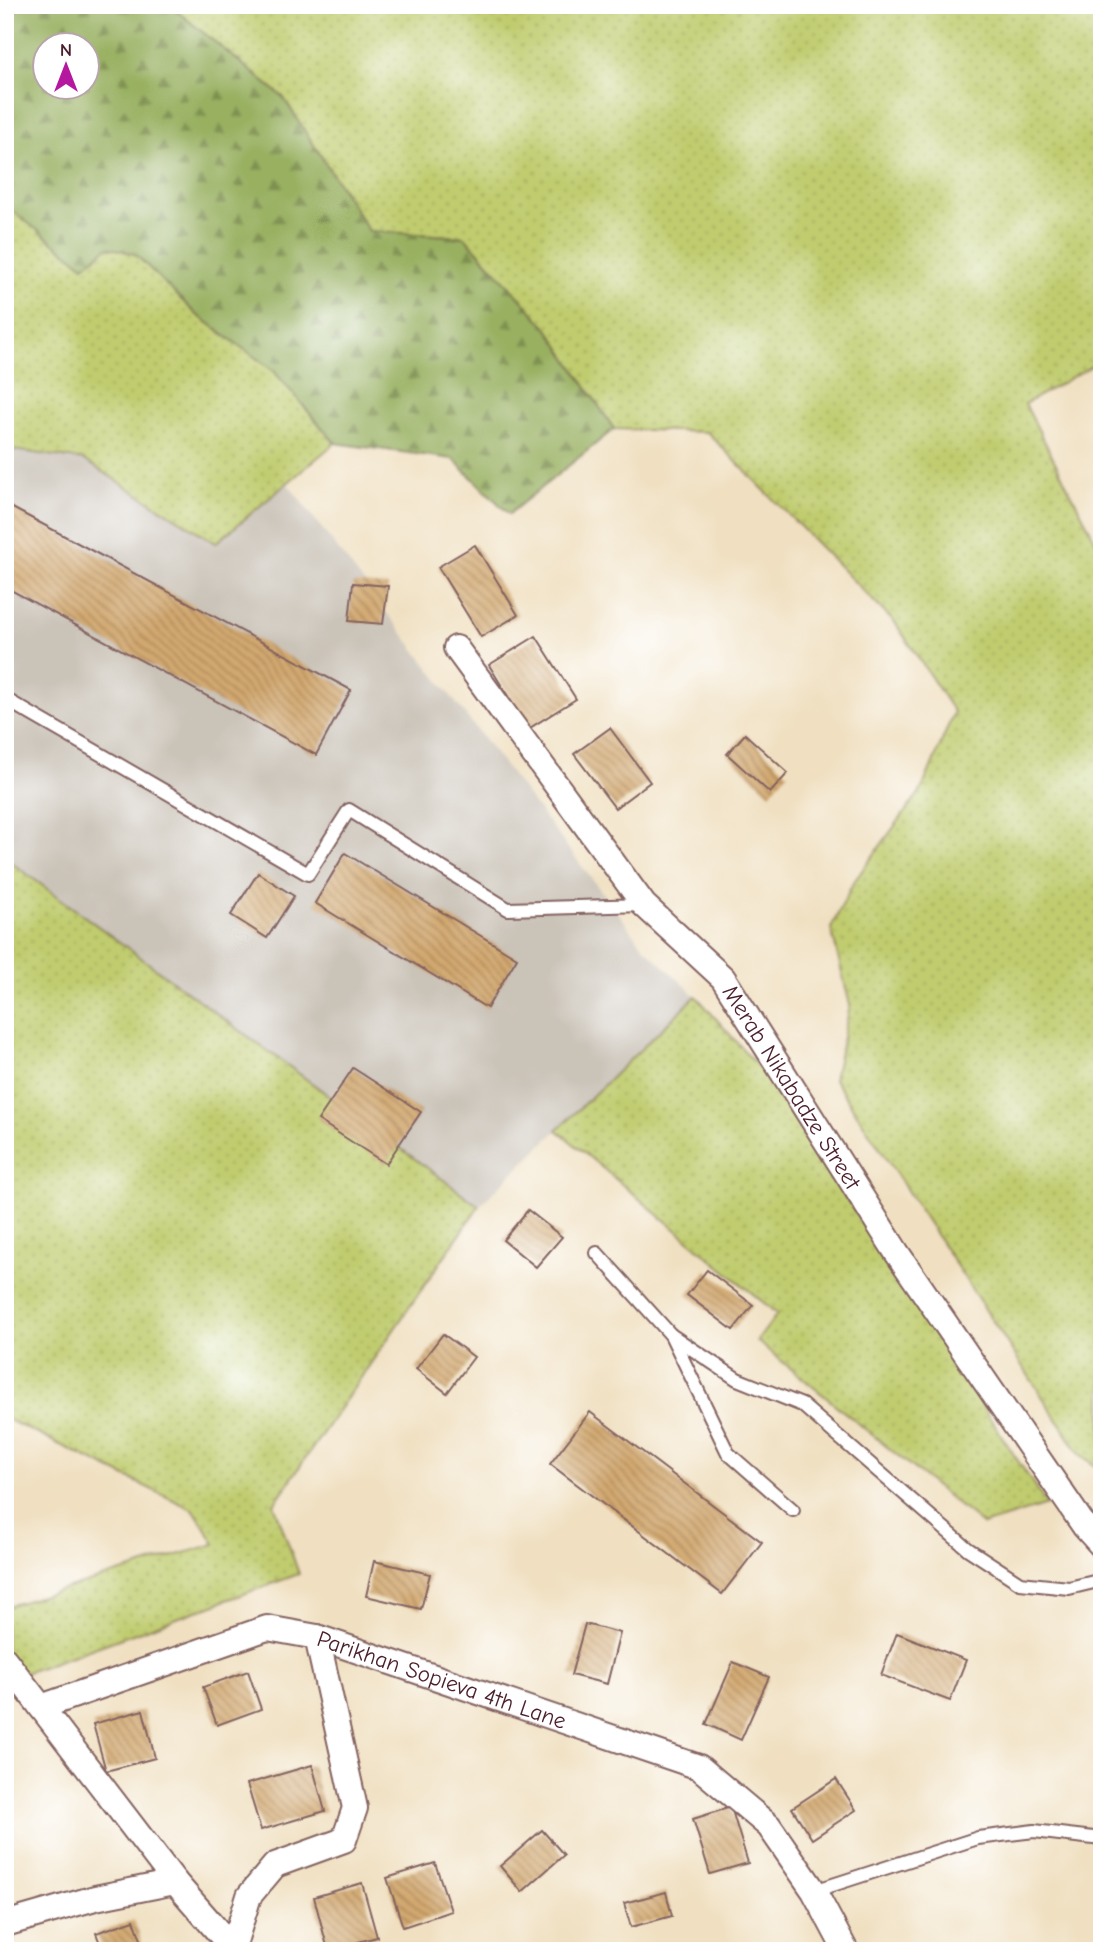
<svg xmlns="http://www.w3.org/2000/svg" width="1107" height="1956" viewBox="0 0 1107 1956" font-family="'Comic Neue',sans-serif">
  <defs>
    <pattern id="grass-dots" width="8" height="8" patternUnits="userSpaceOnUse" patternTransform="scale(1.75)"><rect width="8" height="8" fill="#c0cc6e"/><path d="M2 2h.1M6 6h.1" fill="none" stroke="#a6af5f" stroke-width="1.8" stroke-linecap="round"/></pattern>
    <pattern id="forest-firs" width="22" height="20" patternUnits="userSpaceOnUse" patternTransform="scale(1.75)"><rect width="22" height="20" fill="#98b061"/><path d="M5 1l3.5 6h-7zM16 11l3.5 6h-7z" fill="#7e8f50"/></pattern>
    <pattern id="building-back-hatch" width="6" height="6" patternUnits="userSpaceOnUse" patternTransform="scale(1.75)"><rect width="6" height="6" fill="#d2a86f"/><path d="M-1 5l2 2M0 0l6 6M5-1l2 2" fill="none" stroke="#ac885b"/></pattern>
  </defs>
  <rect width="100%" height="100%" fill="#fff"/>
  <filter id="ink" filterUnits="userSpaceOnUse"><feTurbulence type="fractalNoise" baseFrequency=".0143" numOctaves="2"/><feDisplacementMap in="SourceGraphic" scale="14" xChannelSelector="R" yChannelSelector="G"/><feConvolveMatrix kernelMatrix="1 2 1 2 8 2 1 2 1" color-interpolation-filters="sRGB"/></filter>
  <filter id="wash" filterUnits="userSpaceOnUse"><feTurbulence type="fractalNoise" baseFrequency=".00686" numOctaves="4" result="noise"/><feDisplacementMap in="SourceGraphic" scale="28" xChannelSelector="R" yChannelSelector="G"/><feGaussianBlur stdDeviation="1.57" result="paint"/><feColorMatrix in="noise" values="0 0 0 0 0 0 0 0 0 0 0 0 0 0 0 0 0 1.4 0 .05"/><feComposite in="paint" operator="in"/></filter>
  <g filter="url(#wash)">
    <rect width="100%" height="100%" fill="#f0e0c1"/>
    <polygon fill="#cac3b8" points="5,449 84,460 216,543 287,483 644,947 696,996 479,1206 5,858"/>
    <g fill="url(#grass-dots)" stroke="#85764c" stroke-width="2">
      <polygon points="169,5 1102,5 1102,360 1025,404 1102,553 1102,1471 1080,1454 834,1079 850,1005 831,928 853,883 922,789 954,712 896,624 707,432 614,429 548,329 465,237 369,231 283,97"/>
      <polygon points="5,205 84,266 108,246 135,254 196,314 274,371 335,443 216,543 84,460 5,449"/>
      <polygon points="5,858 479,1206 274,1504 299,1574 5,1680 5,1607 215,1544 194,1510 5,1418"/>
      <polygon points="696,996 763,1072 1047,1505 983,1525 757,1341 777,1314 557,1130"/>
    </g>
    <path fill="url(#forest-firs)" stroke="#716846" stroke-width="2" fill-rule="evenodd" d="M 5,5 L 169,5 L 283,97 L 369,231 L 465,237 L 548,329 L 614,429 L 509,514 L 453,459 L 335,443 L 274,371 L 196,314 L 135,254 L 108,247 L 84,266 L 5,205 ZM 46,46 L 88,46 L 88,88 L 46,88 Z"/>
    <g id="blocks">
      <g fill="url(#building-back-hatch)">
        <polygon points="5,504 351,690 316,755 5,587"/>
        <polygon points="475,545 518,615 481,637 438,567"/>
        <polygon points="353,583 388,586 383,624 349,621"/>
        <polygon points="536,636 576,699 528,729 489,665"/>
        <polygon points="610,728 650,782 615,808 574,754"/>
        <polygon points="745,734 788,773 770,793 727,754"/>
        <polygon points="345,853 517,958 487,1008 315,903"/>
        <polygon points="258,873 294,896 267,938 231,915"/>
        <polygon points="353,1068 421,1112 386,1164 318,1120"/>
        <polygon points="528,1210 562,1237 536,1267 503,1240"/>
        <polygon points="707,1270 753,1305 733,1330 687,1295"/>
        <polygon points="443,1334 474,1357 447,1393 416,1369"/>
        <polygon points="590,1412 762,1542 722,1594 550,1464"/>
        <polygon points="374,1561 430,1574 421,1609 366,1596"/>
        <polygon points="585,1624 620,1633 607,1684 571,1675"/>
        <polygon points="897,1633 966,1660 950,1701 881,1675"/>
        <polygon points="733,1662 769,1677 741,1740 706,1724"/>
        <polygon points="248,1671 261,1709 217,1725 203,1687"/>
        <polygon points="143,1710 155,1758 106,1771 93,1724"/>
        <polygon points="312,1765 325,1811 261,1830 247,1784"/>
        <polygon points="836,1779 856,1810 812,1839 792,1808"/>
        <polygon points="731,1807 748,1863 710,1874 693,1819"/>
        <polygon points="542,1830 564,1855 522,1892 500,1866"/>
        <polygon points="435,1863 451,1911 403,1927 387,1878"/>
        <polygon points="362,1883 377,1937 328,1950 314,1897"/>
        <polygon points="666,1892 672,1916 631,1927 624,1903"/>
        <polygon points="134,1920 145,1951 103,1951 96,1933"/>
      </g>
    </g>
  </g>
  <g filter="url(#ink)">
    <use href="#blocks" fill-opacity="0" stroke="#846360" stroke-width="2"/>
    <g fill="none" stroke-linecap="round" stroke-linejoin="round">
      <defs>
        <g id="service">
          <polyline points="5,699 308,874 349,810 508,909 644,905"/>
          <polyline points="597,1253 671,1335 728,1453 793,1510"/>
          <polyline points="671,1335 737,1379 802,1405 968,1549 1020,1583 1069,1588 1102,1580"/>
          <polyline points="814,1891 978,1838 1034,1831 1102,1839"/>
        </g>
        <g id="minor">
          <path id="s1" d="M 456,648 L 644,905 L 723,978 L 897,1253 L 1085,1527 L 1102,1546"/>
          <polyline points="5,1660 175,1882 235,1951"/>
          <path id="s2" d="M 41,1707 L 267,1628 L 317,1637 L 699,1767 L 769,1826 L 814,1891 L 846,1951"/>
          <polyline points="5,1924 95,1898 175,1882"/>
          <polyline points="233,1948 249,1896 275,1865 344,1840 355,1808 317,1637"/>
        </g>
      </defs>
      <use href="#service" stroke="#846360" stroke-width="16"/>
      <use href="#minor" stroke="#846360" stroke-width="28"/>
      <use href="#service" stroke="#fff" stroke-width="12"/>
      <use href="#minor" stroke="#fff" stroke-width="24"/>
    </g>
  </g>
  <g text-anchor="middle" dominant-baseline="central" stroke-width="7" stroke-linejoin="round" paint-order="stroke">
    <g font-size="23" fill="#4a1f2b" stroke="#fff">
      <text stroke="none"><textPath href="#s1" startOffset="555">Merab Nikabadze Street</textPath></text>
      <text stroke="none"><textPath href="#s2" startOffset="422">Parikhan Sopieva 4th Lane</textPath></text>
    </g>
  </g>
  <rect width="1107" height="1956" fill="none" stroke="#fff" stroke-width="28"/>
  <g transform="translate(66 66)"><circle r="33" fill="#ffffff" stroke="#b7a5aa" stroke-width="2"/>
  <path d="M0-5L12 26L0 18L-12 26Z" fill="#b5179e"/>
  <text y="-10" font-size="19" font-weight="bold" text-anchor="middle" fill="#4a1f2b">N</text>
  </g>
</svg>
